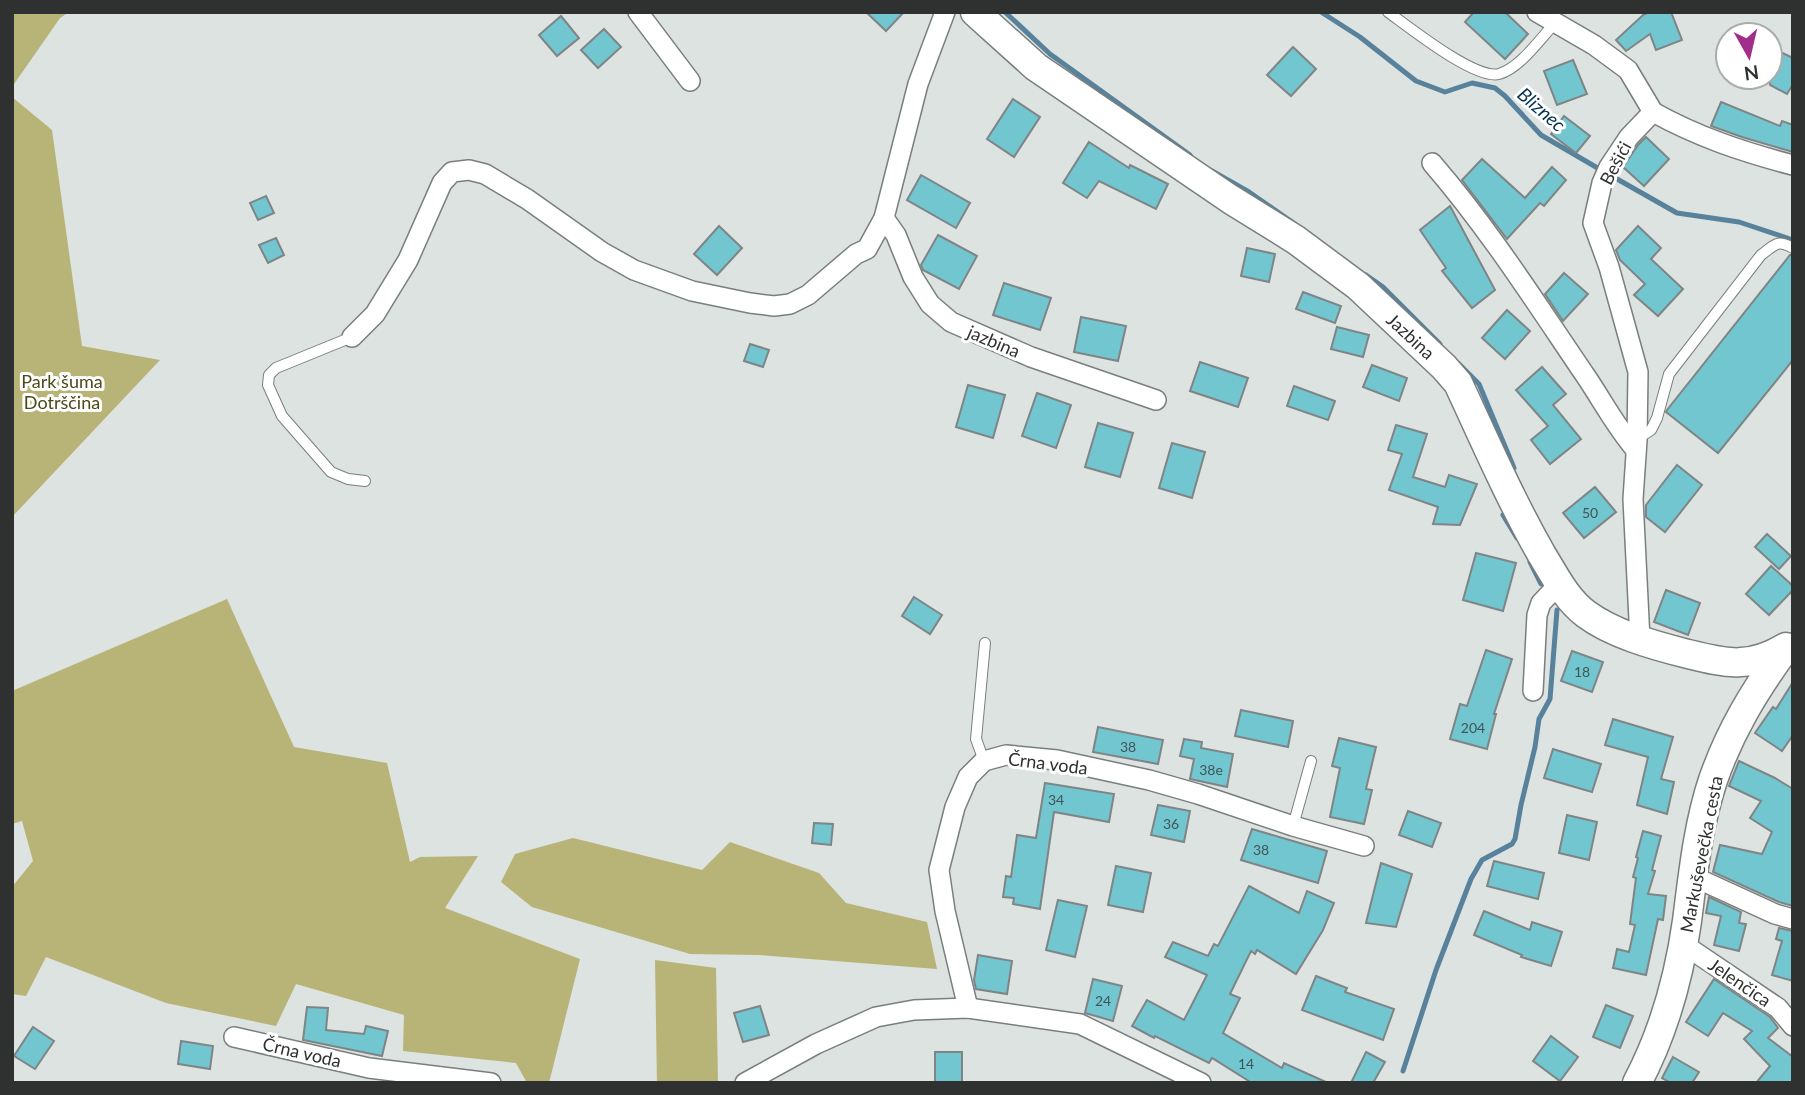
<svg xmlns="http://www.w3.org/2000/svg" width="1805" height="1095" viewBox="0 0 1805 1095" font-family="Lato,sans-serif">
  <rect width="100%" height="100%" fill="#dce3e0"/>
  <g fill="#b8b376">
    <polygon points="12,12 69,12 60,18 12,87"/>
    <polygon points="12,97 52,130 82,346 160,360 12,517"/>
    <polygon points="227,599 294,747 387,763 410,862 420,857 478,856 445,908 580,959 549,1083 527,1083 516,1063 403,1051 404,1015 296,984 276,1026 166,1003 46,957 26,996 12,994 12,887 33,861 22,821 12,824 12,691"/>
    <polygon points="573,838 702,870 730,842 819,873 846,903 927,922 937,969 760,955 690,954 532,907 501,882 515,854"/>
    <polygon points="655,960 716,968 718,1083 657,1083"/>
  </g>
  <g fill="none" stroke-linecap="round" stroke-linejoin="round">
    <g stroke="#58829c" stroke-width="5">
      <polyline points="1005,12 1050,54 1190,155"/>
      <polyline points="1321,12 1360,37 1416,81 1445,92 1472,83 1495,88 1505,96 1541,135 1601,170"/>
      <polyline points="1212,171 1249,192 1295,224"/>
      <polyline points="1610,175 1677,213 1739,222 1793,240"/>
      <polyline points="1366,275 1383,287 1440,344"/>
      <polyline points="1459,364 1479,384 1514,468"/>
      <polyline points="1503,515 1517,538"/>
      <polyline points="1530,562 1541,584"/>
      <polyline points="1403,1071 1436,970 1471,879 1482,860 1512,844 1515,839 1521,805 1535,747 1539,719 1550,699 1557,610"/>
    </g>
  </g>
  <g fill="#72c6cf" stroke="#7f8586" stroke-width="2">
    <polygon points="866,12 904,12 886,31"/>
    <polygon points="1474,12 1505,12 1528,34 1505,59 1465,22"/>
    <polygon points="1649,12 1671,12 1682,40 1656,50 1650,34 1626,51 1616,40 1643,15"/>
    <polygon points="561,16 579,38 557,56 539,35"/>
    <polygon points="604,29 621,47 598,68 581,50"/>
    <polygon points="1293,47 1316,69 1291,96 1267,75"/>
    <polygon points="1770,47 1793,58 1793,84 1787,94 1770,85"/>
    <polygon points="1573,60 1587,94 1557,105 1544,71"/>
    <polygon points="1013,99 1040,117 1014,157 987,139"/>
    <polygon points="1721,102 1780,126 1782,121 1793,125 1793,152 1742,137 1711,126"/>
    <polygon points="1564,116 1590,136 1576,153 1551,134"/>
    <polygon points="1646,137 1669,159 1644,186 1623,167 1638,145"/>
    <polygon points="1089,142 1129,168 1130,165 1168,184 1156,209 1099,181 1087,198 1063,183"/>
    <polygon points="1482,159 1525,198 1552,167 1566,180 1544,206 1540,203 1507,239 1462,180"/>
    <polygon points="921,175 970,203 956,228 907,200"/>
    <polygon points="266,196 274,213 258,220 250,203"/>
    <polygon points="1450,206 1495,290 1472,308 1442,271 1446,268 1420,230"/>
    <polygon points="719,226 742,248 717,275 694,254"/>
    <polygon points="1638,226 1661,248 1651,259 1683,289 1658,316 1634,295 1645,284 1620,260 1616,250"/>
    <polygon points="938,235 977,256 959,289 923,270 921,265"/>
    <polygon points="276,238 284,255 268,263 259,245"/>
    <polygon points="1247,248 1275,254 1269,282 1241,276"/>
    <polygon points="1790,255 1793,255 1793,360 1718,453 1666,412 1667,410"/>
    <polygon points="1564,273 1588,294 1563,321 1545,294"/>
    <polygon points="1004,283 1051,298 1040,330 993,315"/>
    <polygon points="1303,292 1341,306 1335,323 1296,309"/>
    <polygon points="1507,310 1530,331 1505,359 1482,338"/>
    <polygon points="1081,317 1126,326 1118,361 1074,352"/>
    <polygon points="1337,327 1369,335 1363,357 1331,349"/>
    <polygon points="750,344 769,350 763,367 744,361"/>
    <polygon points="1200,362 1248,378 1238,407 1190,391"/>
    <polygon points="1372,365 1407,378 1399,401 1363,387"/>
    <polygon points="1542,367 1566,394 1553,405 1581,439 1550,464 1531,440 1548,426 1516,390"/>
    <polygon points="968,385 1005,395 993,438 956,427"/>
    <polygon points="1294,386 1335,401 1328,420 1287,406"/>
    <polygon points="1037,393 1071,405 1056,448 1022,436"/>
    <polygon points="1098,423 1133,433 1120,477 1085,467"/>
    <polygon points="1396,425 1427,434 1413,477 1445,487 1449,475 1477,484 1460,525 1433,524 1438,507 1389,490 1402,454 1388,450"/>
    <polygon points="1172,443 1205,452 1192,498 1159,488"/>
    <polygon points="1677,465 1702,485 1665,532 1646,517 1646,505"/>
    <polygon points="1595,487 1616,512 1584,538 1563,513"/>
    <polygon points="1767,534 1791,556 1779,569 1755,547"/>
    <polygon points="1476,553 1516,563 1503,611 1463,600"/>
    <polygon points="1771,566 1793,586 1793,590 1769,615 1746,594"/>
    <polygon points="1666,590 1700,603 1688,635 1654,622"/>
    <polygon points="914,597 942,615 930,634 902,616"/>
    <polygon points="1486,650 1512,659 1494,714 1496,714 1487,749 1450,739 1460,704 1467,706"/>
    <polygon points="1572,651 1603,662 1592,692 1561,681"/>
    <polygon points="1793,682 1793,735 1782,751 1755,733 1773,707 1776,709"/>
    <polygon points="1241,710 1293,721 1288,747 1235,736"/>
    <polygon points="1613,719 1673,737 1661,779 1674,782 1667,814 1637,805 1648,757 1605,745"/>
    <polygon points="1098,727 1163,740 1158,764 1093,752"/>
    <polygon points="1339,738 1376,747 1366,789 1372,790 1364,824 1330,817 1340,768 1332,766"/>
    <polygon points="1184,739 1202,742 1201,748 1233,754 1227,787 1190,779 1194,759 1180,756"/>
    <polygon points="1553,749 1601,764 1592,792 1544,778"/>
    <polygon points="1739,761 1775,778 1793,789 1793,906 1779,902 1713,872 1720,845 1762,854 1772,832 1750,818 1761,801 1729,786"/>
    <polygon points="1045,783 1114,794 1109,822 1054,812 1040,909 1013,904 1014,898 1003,897 1006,876 1011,877 1017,835 1036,838"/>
    <polygon points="1158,805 1190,811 1184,842 1151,835"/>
    <polygon points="1408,811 1441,823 1432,847 1399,835"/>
    <polygon points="1567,815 1597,822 1589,860 1559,853"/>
    <polygon points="814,823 833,824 831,845 812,843"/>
    <polygon points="1252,829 1327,851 1318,883 1241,860"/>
    <polygon points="1643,831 1661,836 1652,870 1655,871 1648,894 1666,896 1663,920 1658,919 1646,975 1613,968 1617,949 1629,952 1635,925 1630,924 1636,878 1633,877 1638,858 1636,857"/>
    <polygon points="1494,861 1544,873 1538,899 1487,886"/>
    <polygon points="1381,863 1412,874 1396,927 1366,923"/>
    <polygon points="1116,866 1151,873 1143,912 1108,905"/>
    <polygon points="1249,886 1299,913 1307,891 1334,903 1323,930 1296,974 1257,950 1255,954 1251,951 1230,994 1240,998 1223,1033 1282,1068 1284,1063 1328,1083 1252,1083 1212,1058 1209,1063 1155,1036 1154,1038 1132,1026 1147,1000 1184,1020 1207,975 1165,957 1173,942 1208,956 1214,944 1218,946"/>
    <polygon points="1709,897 1741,912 1739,923 1746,924 1739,951 1714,945 1721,916 1706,913"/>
    <polygon points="1058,900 1087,906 1075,957 1046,950"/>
    <polygon points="1484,911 1530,930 1532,922 1562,932 1551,966 1521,957 1522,955 1474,935"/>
    <polygon points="1779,928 1793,931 1793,981 1772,975 1782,941 1776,939"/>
    <polygon points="978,955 1012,961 1007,994 976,989 974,980"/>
    <polygon points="1316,976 1347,988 1345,992 1394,1009 1383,1040 1302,1010"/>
    <polygon points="1093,979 1122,986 1113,1021 1085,1013"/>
    <polygon points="1714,979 1770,1017 1778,1028 1768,1038 1793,1057 1793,1083 1756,1083 1770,1066 1744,1039 1752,1031 1723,1013 1708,1036 1686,1022"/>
    <polygon points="1606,1005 1633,1016 1620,1048 1593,1037"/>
    <polygon points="760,1006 769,1035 743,1042 734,1013"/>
    <polygon points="307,1007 328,1008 326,1030 364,1034 366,1026 388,1031 382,1056 303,1040"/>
    <polygon points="33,1027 54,1041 35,1069 14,1056"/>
    <polygon points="1551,1036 1578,1057 1560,1081 1533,1061"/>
    <polygon points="181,1041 213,1046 210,1069 178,1064"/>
    <rect x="935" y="1052" width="27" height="31"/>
    <polygon points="1366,1052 1385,1062 1373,1083 1351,1083"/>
    <polygon points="1673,1057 1699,1072 1692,1083 1671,1083 1662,1078"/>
  </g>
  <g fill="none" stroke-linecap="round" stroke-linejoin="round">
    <defs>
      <g id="lane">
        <path d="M 1388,12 C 1409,27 1475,80 1499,74 C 1520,68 1540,39 1555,23"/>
        <polyline points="352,337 276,368 269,375 268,385 282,416 331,472 348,479 365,481"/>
        <path d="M 1637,439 L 1651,430 L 1657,418 L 1669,374 L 1761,255 C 1775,245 1776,239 1793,248"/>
        <polyline points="984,761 976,739 985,643"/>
        <polyline points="1293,826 1311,761"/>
      </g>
      <g id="street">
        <polyline points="638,12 690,81"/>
        <polyline points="1537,12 1594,45 1628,70 1653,112"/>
        <path d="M 1432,163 C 1489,229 1536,303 1585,375 C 1602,400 1616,427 1636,450"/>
        <polyline points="884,218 896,235 913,277 930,304 951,322 1031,357 1156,400"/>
        <polyline points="352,337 375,314 408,260 442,183 452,172 469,170 485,174 527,199 602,252 634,270 692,291 750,303 774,306 790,304 808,295 856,254 867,249 884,218 918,84 945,12"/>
        <path d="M 1640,640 L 1633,499 L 1637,440 L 1638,372 L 1609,267 L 1593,223 L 1602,183 L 1609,167 L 1629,137 L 1653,112 C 1698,137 1743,152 1793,165"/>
        <polyline points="1533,691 1537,615 1541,603 1559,584"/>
        <polyline points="1692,876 1775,914 1793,919"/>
        <polyline points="1683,944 1778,1008 1793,1026"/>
        <polyline points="968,1008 945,911 939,870 955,807 968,777 984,761 1006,755 1057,760 1149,780 1198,794 1293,826 1364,846"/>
        <polyline points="234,1037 369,1068 491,1083"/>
        <polyline points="745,1083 816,1044 876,1017 914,1010 968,1008 1080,1024 1201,1083"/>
      </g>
      <g id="secondary">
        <path d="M 975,12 L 1036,67 L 1230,199 L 1296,240 L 1358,286 L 1444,367 L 1458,383 C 1485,441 1510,499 1542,555 C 1555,576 1566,599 1586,614 C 1613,634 1653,645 1684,653 C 1725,663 1748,670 1786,647"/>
        <path d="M 1637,1083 C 1664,1032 1679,978 1687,921 C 1693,874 1698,825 1713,780 C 1730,731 1754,692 1784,650"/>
      </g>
    </defs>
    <use href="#lane" stroke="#797f7d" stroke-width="12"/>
    <use href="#street" stroke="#797f7d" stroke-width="22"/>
    <use href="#secondary" stroke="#797f7d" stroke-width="31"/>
    <use href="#lane" stroke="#fff" stroke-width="10"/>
    <use href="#street" stroke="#fff" stroke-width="19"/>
    <use href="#secondary" stroke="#fff" stroke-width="28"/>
  </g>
  <g text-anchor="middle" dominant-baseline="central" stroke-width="6" stroke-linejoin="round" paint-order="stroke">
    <g font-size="14" fill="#3f5658">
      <text x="1590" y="512">50</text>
      <text x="1582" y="671">18</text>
      <text x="1473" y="727">204</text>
      <text x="1128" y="746">38</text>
      <text x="1211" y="769">38e</text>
      <text x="1056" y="799">34</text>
      <text x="1171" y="823">36</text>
      <text x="1261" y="849">38</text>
      <text x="1103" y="1000">24</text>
      <text x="1246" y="1063">14</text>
    </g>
    <g font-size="18" fill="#2e3130" stroke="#fff">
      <text transform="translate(1615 163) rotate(-62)">Bešići</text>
      <text transform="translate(1411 336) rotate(43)">Jazbina</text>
      <text transform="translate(994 341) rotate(23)">jazbina</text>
      <text transform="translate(1048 763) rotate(7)">Črna voda</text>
      <text transform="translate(1701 854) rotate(-79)">Markuševečka cesta</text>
      <text transform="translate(1740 982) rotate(34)">Jelenčica</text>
      <text transform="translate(302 1052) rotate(13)">Črna voda</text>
    </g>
    <g font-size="18" fill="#4d4919" stroke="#fff">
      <text x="62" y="381">Park šuma<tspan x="62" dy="21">Dotrščina</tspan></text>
    </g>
    <g font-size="19" font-style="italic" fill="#01344e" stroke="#fff">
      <text transform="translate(1542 109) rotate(41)">Bliznec</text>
    </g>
  </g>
  <rect width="1805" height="1095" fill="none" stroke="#2e3130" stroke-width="28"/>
  <g transform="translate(1749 56) rotate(172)"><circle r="33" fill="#ffffff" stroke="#abadac" stroke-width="2"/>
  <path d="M0-5L12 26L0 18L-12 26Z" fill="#a12e89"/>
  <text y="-10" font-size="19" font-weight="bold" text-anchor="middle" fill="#2e3130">N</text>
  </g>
</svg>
